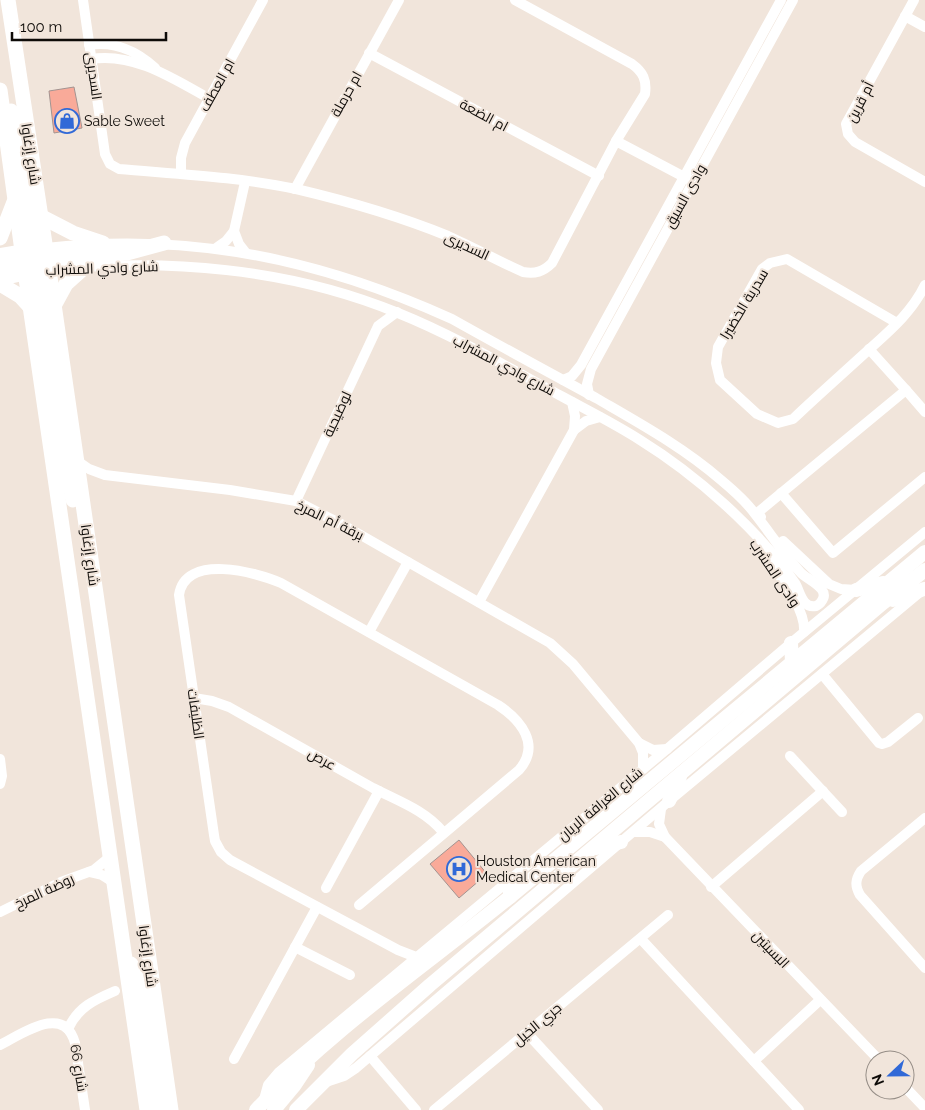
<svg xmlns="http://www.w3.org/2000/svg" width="925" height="1110" viewBox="0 0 925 1110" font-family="Raleway,Cairo,sans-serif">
  <rect width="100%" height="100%" fill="#f1e5db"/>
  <g fill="#f9aa99" stroke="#a39491">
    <polygon points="74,87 82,128 54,133 49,91"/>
    <polygon points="459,840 487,874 459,898 430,864"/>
  </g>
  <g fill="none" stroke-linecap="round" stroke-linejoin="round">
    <g stroke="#fff" stroke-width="10">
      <path d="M 83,0 L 105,154 L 110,164 L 119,169 C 176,174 240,177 296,189 C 347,201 399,216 448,236 C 473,247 498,261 523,272 C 535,274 543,272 552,263 L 616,141 L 645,94 C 647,80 643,72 632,64 L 515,0"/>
      <polyline points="914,0 846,124 848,134 855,142 925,182"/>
      <polyline points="905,16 925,27"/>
      <path d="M 89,45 C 114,41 137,51 155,68"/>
      <polyline points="369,53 599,176"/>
      <path d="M 91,59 C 134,52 174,79 210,99"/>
      <polyline points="616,141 688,179"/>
      <polyline points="181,174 181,158 185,143 263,0"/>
      <polyline points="295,189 399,0"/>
      <polyline points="234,231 239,244 246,253"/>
      <path d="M 46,248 C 192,232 319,259 452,319 C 500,346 548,372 596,398 C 639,423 683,447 721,480 C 733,490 746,501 755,514 C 770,533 784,554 801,573 C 808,580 832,589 821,602 C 820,604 818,605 816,606 C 802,609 800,591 795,583 C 758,529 695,474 640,440 C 615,424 589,411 563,397 C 509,368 455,336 398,313 C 289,268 166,258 49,270"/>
      <polyline points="216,248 226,241 234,231 245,182"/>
      <path d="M 897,323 L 787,259 L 770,263 L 762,269 L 718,347 L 716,363 L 720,380 L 757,414 L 778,423 L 793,419 C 816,397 840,376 864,354 C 887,333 911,314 925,285"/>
      <polyline points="563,380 572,376 581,365 781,0"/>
      <polyline points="906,390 925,412"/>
      <polyline points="589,395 587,384 591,369 793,0"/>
      <polyline points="574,430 586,421 600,417"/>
      <polyline points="76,460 89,469 105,475 230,490 296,501 345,526 550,643 573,664 639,743 643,753 643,769"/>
      <polyline points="781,493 833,553 925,477"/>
      <polyline points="296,501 378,326 397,312"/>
      <polyline points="761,517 756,514 906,390 869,349"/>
      <polyline points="783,541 829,584 841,589 856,590"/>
      <path d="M 767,558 C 780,577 806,609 804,632"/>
      <polyline points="479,602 574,430 575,416 572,402"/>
      <polyline points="369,632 408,562"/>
      <polyline points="822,674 879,743 882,744 888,742 918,718"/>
      <path d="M 194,698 L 212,701 L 229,707 C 277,734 325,761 373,788 C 398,801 425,810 443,832"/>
      <polyline points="639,743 653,750 667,749"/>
      <polyline points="790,756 842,812"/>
      <polyline points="0,759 2,776 0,784"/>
      <polyline points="661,809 659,824 665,837 879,1060"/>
      <path d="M 925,818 L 861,871 C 855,880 855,886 860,895 L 925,968"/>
      <polyline points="635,832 650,832 665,837"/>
      <polyline points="89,872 102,875 113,882"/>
      <polyline points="711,887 823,791"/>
      <polyline points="326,888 379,791"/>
      <path d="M 359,905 L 519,770 C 541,745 521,720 498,705 L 281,583 C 256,572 185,553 179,595 L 214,835 L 215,841 L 221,852 L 230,860 L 398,950 L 416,957"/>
      <polyline points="0,912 61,882 94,870 110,857"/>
      <polyline points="641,939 799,1110"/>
      <polyline points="295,947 350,975"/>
      <path d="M 68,1029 C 78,1007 94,1000 115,991"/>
      <polyline points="527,1033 598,1110"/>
      <path d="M 0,1045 C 22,1034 64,1003 75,1043 L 85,1110"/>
      <polyline points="370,1056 416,1110"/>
      <polyline points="234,1059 317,907"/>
      <polyline points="754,1061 820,1000"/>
      <polyline points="323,1083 344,1076 356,1068 669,801 919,593"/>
      <polyline points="905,1087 925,1108"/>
      <polyline points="263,1103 268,1085 279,1072 667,749 791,643 925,532"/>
      <polyline points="434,1110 668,915"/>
    </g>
    <g stroke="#fff" stroke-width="14">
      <polyline points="0,255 31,250"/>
      <polyline points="0,279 36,271"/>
      <polyline points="856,590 883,583"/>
      <polyline points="893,600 924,589"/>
      <polyline points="791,643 792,662"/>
      <polyline points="669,801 680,777"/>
      <polyline points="596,848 621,842"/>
      <polyline points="510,897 510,879"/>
      <path d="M 256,1110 C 332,1029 425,966 511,896 C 649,782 787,666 925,552"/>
      <polyline points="274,1110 294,1086 308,1065"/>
      <polyline points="296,1110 352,1054 430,985 883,603 925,570"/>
    </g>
    <g stroke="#fff" stroke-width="15">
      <polyline points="8,0 49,270 171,1110"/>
      <polyline points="0,90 22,251 147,1110"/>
      <polyline points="11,111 16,131 32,250 36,258 41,264"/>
      <polyline points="40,216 73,233 103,243"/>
      <polyline points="0,238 14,202"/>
      <polyline points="22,251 32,260 37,271 64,455 73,500"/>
      <polyline points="38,261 48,258 127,253 164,243"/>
      <polyline points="0,267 33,259"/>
      <polyline points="0,284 20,296 31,308"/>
      <polyline points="54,306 66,284 85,267"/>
      <polyline points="131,964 136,977 141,997 159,1110"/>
    </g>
  </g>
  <defs>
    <symbol id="shop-ring" viewBox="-11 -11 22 22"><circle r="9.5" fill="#f1e5db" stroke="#3169d7" stroke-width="1.5"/><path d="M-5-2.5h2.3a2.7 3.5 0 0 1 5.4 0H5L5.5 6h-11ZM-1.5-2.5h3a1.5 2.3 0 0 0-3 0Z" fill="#3169d7"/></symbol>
    <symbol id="hospital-ring" viewBox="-11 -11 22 22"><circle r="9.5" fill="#f1e5db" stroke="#3169d7" stroke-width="1.5"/><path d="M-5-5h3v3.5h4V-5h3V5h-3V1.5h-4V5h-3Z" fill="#3169d7"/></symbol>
  </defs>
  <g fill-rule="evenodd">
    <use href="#shop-ring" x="53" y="107" width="28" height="28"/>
    <use href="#hospital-ring" x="445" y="855" width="28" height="28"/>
  </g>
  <g text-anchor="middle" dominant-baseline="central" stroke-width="4" stroke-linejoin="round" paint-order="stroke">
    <g font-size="14" fill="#0e0b08" stroke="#f1e5db">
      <text transform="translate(94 76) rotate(82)">السديرى</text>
      <text transform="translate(217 85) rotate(-61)">ام العطف</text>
      <text transform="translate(346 94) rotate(-61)">ام حرملة</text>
      <text transform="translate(860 102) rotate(-63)">أم قرين</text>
      <text transform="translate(484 115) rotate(28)">ام الضعة</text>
      <text transform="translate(31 154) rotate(81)">شارع إزغاوا</text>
      <text transform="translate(685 196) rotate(-61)">وادى السيق</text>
      <text transform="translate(467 246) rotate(25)">السديرى</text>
      <text transform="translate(102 268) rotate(-2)">شارع وادي المشراب</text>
      <text transform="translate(744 304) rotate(-59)">سدرية الخضيرا</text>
      <text transform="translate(504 365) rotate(28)">شارع وادي المشراب</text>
      <text transform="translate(337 414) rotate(-65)">لوضيحية</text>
      <text transform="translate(330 520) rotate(26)">برقة أم المرخ</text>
      <text transform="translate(90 555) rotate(82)">شارع إزغاوا</text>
      <text transform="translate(775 573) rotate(56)">وادى المشرب</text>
      <text transform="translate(196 714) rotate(82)">الظليفات</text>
      <text transform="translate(322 759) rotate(29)">عرص</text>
      <text transform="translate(600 804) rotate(-40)">شارع الغرافة الريان</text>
      <text transform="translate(44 891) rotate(-25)">روضة المرخ</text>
      <text transform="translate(771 949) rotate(46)">البسيتين</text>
      <text transform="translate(148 956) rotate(82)">شارع إزغاوا</text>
      <text transform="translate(537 1024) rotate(-40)">جري الخيل</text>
      <text transform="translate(79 1068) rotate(81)">شارع 66</text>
    </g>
    <g font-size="14" fill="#0e0b08" stroke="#f1e5db" text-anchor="start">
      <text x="84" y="121">Sable Sweet</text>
      <text x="476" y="861">Houston American<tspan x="476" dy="16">Medical Center</tspan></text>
    </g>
  </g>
  <g transform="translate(890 1075) rotate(248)"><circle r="24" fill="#f1e5db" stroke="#968e87"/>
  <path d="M0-4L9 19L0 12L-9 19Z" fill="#3169d7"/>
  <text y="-8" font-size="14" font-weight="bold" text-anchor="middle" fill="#0e0b08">N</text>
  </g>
  <path d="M12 32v8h154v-8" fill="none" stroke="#0e0b08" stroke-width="2.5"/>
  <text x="20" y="32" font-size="15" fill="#0e0b08" stroke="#f1e5db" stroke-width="4" paint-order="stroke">100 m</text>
</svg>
